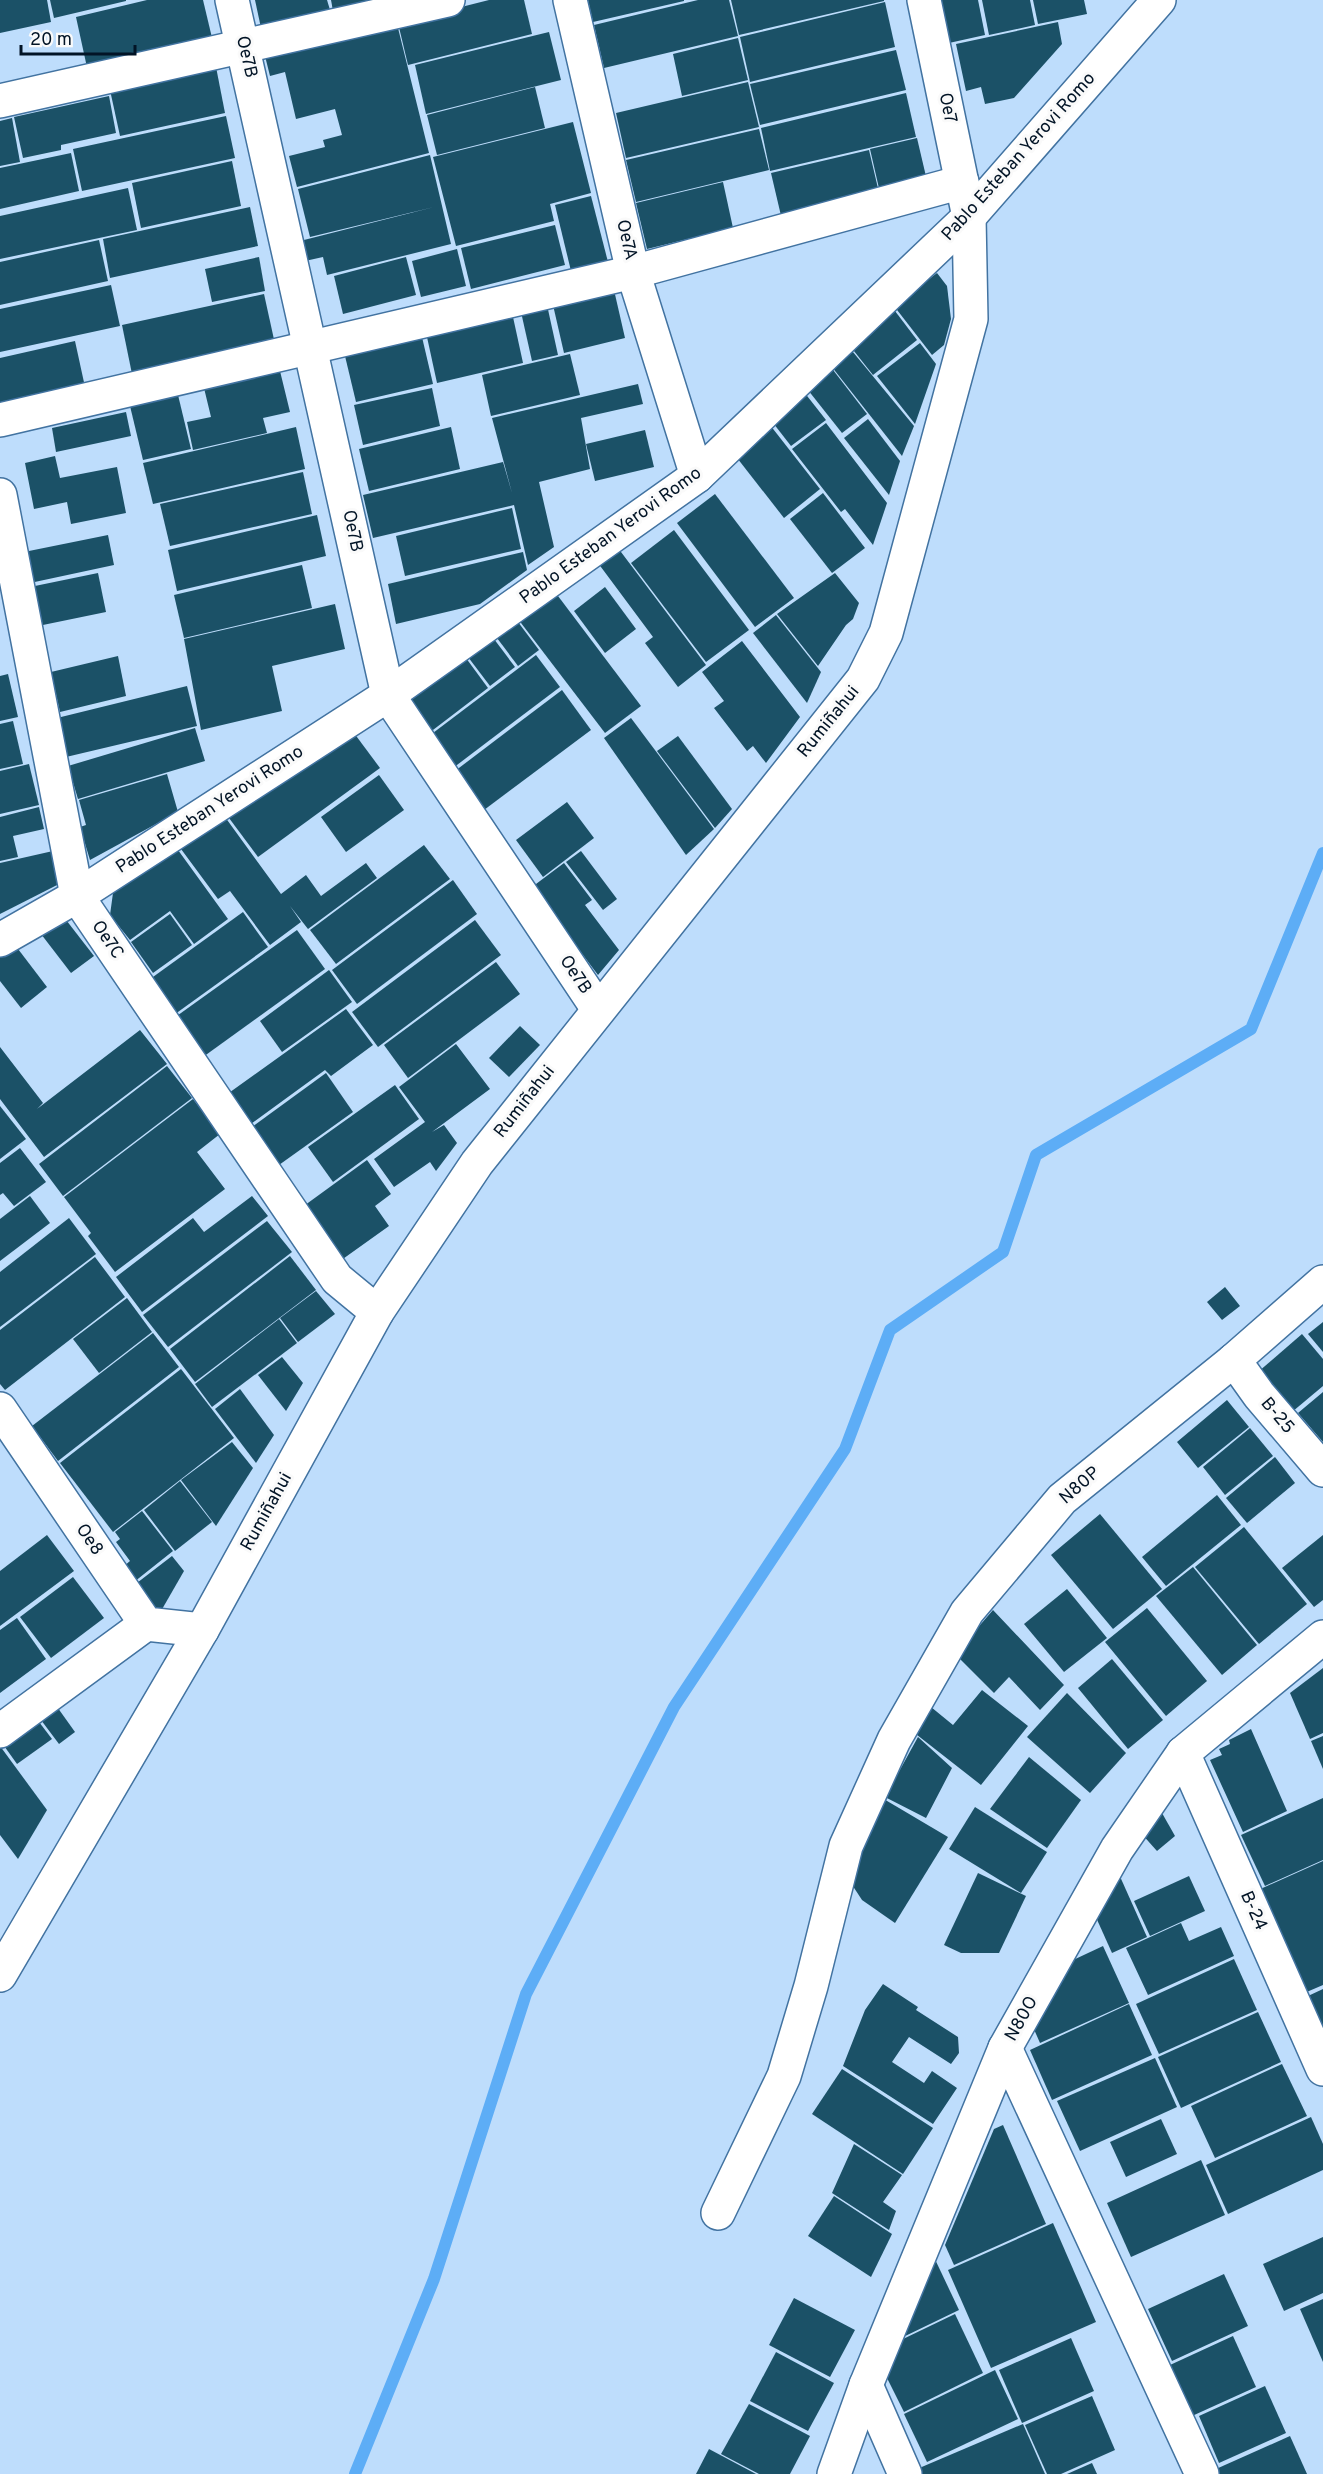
<svg xmlns="http://www.w3.org/2000/svg" width="1323" height="2474" viewBox="0 0 1323 2474" font-family="Overpass,sans-serif">
  <rect width="100%" height="100%" fill="#beddfc"/>
  <g fill="none" stroke-linecap="round" stroke-linejoin="round">
    <polyline stroke="#5dadf6" stroke-width="12" points="355,2474 434,2279 526,1994 674,1707 845,1449 890,1330 1003,1252 1036,1155 1251,1029 1323,853"/>
  </g>
  <g fill="#1b5167">
    <polygon points="0,0 47,0 51,22 0,33"/>
    <polygon points="50,0 126,0 126,1 54,18"/>
    <polygon points="147,0 203,0 213,42 88,72 76,17"/>
    <polygon points="255,0 327,0 330,10 261,28"/>
    <polygon points="331,0 372,0 372,1 333,11"/>
    <polygon points="489,0 524,0 532,34 408,65 398,23"/>
    <polygon points="588,0 684,0 684,1 593,22"/>
    <polygon points="698,0 729,0 738,36 604,68 594,25"/>
    <polygon points="731,0 884,0 884,1 739,35"/>
    <polygon points="940,0 978,0 985,35 949,43"/>
    <polygon points="982,0 1030,0 1035,25 989,35"/>
    <polygon points="1033,0 1084,0 1087,14 1038,24"/>
    <polygon points="885,2 895,47 750,82 740,37"/>
    <polygon points="1058,22 1062,44 1014,98 985,104 981,87 966,91 956,44"/>
    <polygon points="397,24 429,153 297,187 289,156 325,147 323,140 342,135 335,109 296,119 285,72 270,76 265,56"/>
    <polygon points="549,32 561,80 426,114 415,65"/>
    <polygon points="738,38 748,80 682,96 673,54"/>
    <polygon points="896,50 906,90 760,125 750,84"/>
    <polygon points="216,67 225,113 120,136 110,90"/>
    <polygon points="748,82 759,127 626,158 616,113"/>
    <polygon points="535,87 545,128 437,155 427,115"/>
    <polygon points="906,93 916,137 770,171 761,128"/>
    <polygon points="109,96 116,133 61,145 61,150 23,158 14,117"/>
    <polygon points="226,116 235,158 82,191 73,149"/>
    <polygon points="12,118 20,162 0,166 0,121"/>
    <polygon points="573,122 591,193 550,204 554,221 456,246 433,157"/>
    <polygon points="759,129 769,170 636,202 626,160"/>
    <polygon points="917,138 928,185 881,197 870,149"/>
    <polygon points="869,150 880,197 782,220 771,173"/>
    <polygon points="71,153 79,191 0,209 0,168"/>
    <polygon points="430,155 451,244 327,275 323,257 305,261 300,241 434,207 310,237 298,189"/>
    <polygon points="232,161 241,206 141,228 132,183"/>
    <polygon points="723,182 733,228 647,249 636,203"/>
    <polygon points="128,188 137,230 0,259 0,216"/>
    <polygon points="591,196 608,262 571,271 555,205"/>
    <polygon points="250,207 258,246 110,278 103,239"/>
    <polygon points="555,225 565,265 471,289 461,248"/>
    <polygon points="99,240 108,281 0,305 0,262"/>
    <polygon points="457,249 466,286 421,297 412,261"/>
    <polygon points="259,257 265,291 212,302 205,269"/>
    <polygon points="406,257 416,295 343,314 334,276"/>
    <polygon points="937,273 947,286 951,319 944,345 932,355 894,306"/>
    <polygon points="111,285 120,326 0,352 0,309"/>
    <polygon points="614,290 625,338 564,353 553,305"/>
    <polygon points="264,294 275,344 132,374 122,325"/>
    <polygon points="547,305 558,355 532,361 521,312"/>
    <polygon points="895,311 917,340 873,375 850,346"/>
    <polygon points="513,317 523,363 437,383 427,337"/>
    <polygon points="422,337 433,384 356,402 345,356"/>
    <polygon points="75,341 85,387 0,405 0,358"/>
    <polygon points="920,343 936,364 915,424 877,376"/>
    <polygon points="848,346 914,426 902,456 828,362"/>
    <polygon points="570,354 580,395 491,416 482,375"/>
    <polygon points="830,366 867,414 842,433 804,385"/>
    <polygon points="280,371 290,412 263,418 267,433 193,450 187,422 211,417 204,388"/>
    <polygon points="638,384 643,404 581,418 590,469 539,482 554,547 528,565 514,505 373,538 363,495 503,462 512,493 492,418"/>
    <polygon points="432,388 440,426 363,445 354,405"/>
    <polygon points="804,392 826,420 791,446 770,419"/>
    <polygon points="178,395 191,449 143,460 130,406"/>
    <polygon points="126,412 131,436 56,452 52,428"/>
    <polygon points="868,419 900,461 889,495 844,438"/>
    <polygon points="826,423 887,503 873,545 845,509 841,512 792,449"/>
    <polygon points="770,425 820,489 784,518 734,454"/>
    <polygon points="296,427 305,469 153,504 143,463"/>
    <polygon points="451,427 460,469 369,491 359,449"/>
    <polygon points="645,430 654,467 595,481 586,444"/>
    <polygon points="55,456 60,478 117,467 126,513 71,524 67,502 34,509 25,463"/>
    <polygon points="303,472 312,514 170,546 160,504"/>
    <polygon points="823,493 865,548 832,573 790,519"/>
    <polygon points="715,494 794,598 755,627 677,523"/>
    <polygon points="512,508 521,549 405,576 396,536"/>
    <polygon points="317,515 326,556 177,591 168,550"/>
    <polygon points="674,530 749,630 706,662 631,563"/>
    <polygon points="108,535 114,565 30,583 24,552"/>
    <polygon points="618,548 706,665 678,687 645,643 653,637 598,563"/>
    <polygon points="523,552 527,570 480,604 396,624 388,584"/>
    <polygon points="302,565 312,608 184,638 174,595"/>
    <polygon points="98,573 106,612 38,626 30,587"/>
    <polygon points="835,573 859,603 853,619 846,625 818,666 777,614"/>
    <polygon points="605,587 636,629 605,653 574,611"/>
    <polygon points="555,592 641,706 605,733 518,619"/>
    <polygon points="335,604 345,649 272,666 282,711 201,730 184,639"/>
    <polygon points="776,615 821,672 807,703 753,633"/>
    <polygon points="515,618 539,650 518,666 494,634"/>
    <polygon points="491,635 515,667 490,686 465,653"/>
    <polygon points="742,641 800,717 766,763 753,746 747,751 714,708 724,701 702,672"/>
    <polygon points="463,654 488,688 429,733 403,699"/>
    <polygon points="536,655 560,687 453,768 429,736"/>
    <polygon points="118,656 126,696 60,712 51,672"/>
    <polygon points="8,674 18,717 0,721 0,676"/>
    <polygon points="187,686 197,726 66,757 57,718"/>
    <polygon points="562,690 591,730 480,813 451,774"/>
    <polygon points="631,718 714,829 686,855 604,738"/>
    <polygon points="13,721 23,764 0,769 0,724"/>
    <polygon points="195,728 205,761 78,799 68,766"/>
    <polygon points="351,729 380,768 258,857 229,818"/>
    <polygon points="678,736 732,809 715,828 657,751"/>
    <polygon points="29,764 39,805 0,814 0,771"/>
    <polygon points="167,774 178,812 90,860 80,827 86,825 79,800"/>
    <polygon points="379,775 404,810 346,852 321,817"/>
    <polygon points="567,802 594,838 543,877 516,840"/>
    <polygon points="39,807 44,829 13,836 18,857 0,861 0,817"/>
    <polygon points="225,817 281,894 306,875 321,896 366,863 377,878 308,929 290,906 301,922 270,945 230,891 218,899 181,849"/>
    <polygon points="424,845 450,879 336,964 310,930"/>
    <polygon points="178,850 228,919 194,944 170,911 130,940 110,915 113,893"/>
    <polygon points="53,851 61,883 0,914 0,863"/>
    <polygon points="581,851 617,899 603,910 566,862"/>
    <polygon points="564,863 592,900 585,905 619,950 598,975 532,887"/>
    <polygon points="453,880 477,914 357,1004 332,970"/>
    <polygon points="243,912 268,947 171,1017 146,982"/>
    <polygon points="170,914 192,945 153,973 131,942"/>
    <polygon points="63,916 94,956 71,973 41,934"/>
    <polygon points="475,920 501,955 378,1047 352,1012"/>
    <polygon points="297,930 325,969 203,1057 174,1018"/>
    <polygon points="15,945 47,987 21,1008 0,981 0,956"/>
    <polygon points="496,962 520,994 408,1078 384,1045"/>
    <polygon points="329,970 352,1002 282,1052 260,1021"/>
    <polygon points="346,1009 373,1045 331,1076 325,1070 248,1126 226,1095"/>
    <polygon points="520,1026 540,1045 509,1077 489,1058"/>
    <polygon points="140,1030 167,1064 44,1157 0,1099 0,1047 43,1103 37,1109"/>
    <polygon points="456,1044 490,1089 432,1132 444,1125 457,1143 436,1171 430,1162 394,1187 374,1159 425,1122 399,1087"/>
    <polygon points="167,1066 192,1098 63,1196 39,1164"/>
    <polygon points="326,1073 353,1112 272,1170 245,1132"/>
    <polygon points="395,1085 419,1119 333,1182 308,1147"/>
    <polygon points="193,1099 220,1134 197,1152 225,1189 115,1272 88,1236 91,1233 64,1197"/>
    <polygon points="0,1106 26,1139 0,1159"/>
    <polygon points="20,1148 46,1182 14,1206 3,1193 0,1195 0,1163"/>
    <polygon points="367,1160 391,1194 375,1206 389,1226 340,1261 301,1208"/>
    <polygon points="30,1196 50,1223 0,1261 0,1219"/>
    <polygon points="252,1196 268,1216 142,1312 116,1277 193,1218 204,1232"/>
    <polygon points="69,1218 96,1254 0,1327 0,1272"/>
    <polygon points="267,1221 292,1252 168,1347 143,1315"/>
    <polygon points="290,1256 316,1290 195,1382 170,1349"/>
    <polygon points="95,1257 125,1297 5,1390 0,1384 0,1330"/>
    <polygon points="1225,1287 1240,1306 1222,1320 1207,1302"/>
    <polygon points="316,1291 335,1314 298,1342 280,1318"/>
    <polygon points="127,1298 152,1332 99,1373 73,1339"/>
    <polygon points="279,1319 297,1343 212,1407 195,1384"/>
    <polygon points="1323,1322 1323,1352 1308,1334"/>
    <polygon points="153,1333 179,1367 58,1461 32,1426"/>
    <polygon points="1302,1334 1323,1359 1323,1386 1292,1412 1258,1372"/>
    <polygon points="282,1357 303,1383 286,1411 258,1375"/>
    <polygon points="181,1369 234,1438 113,1532 60,1463"/>
    <polygon points="240,1389 274,1435 256,1463 215,1409"/>
    <polygon points="1323,1392 1323,1442 1298,1413"/>
    <polygon points="1227,1400 1249,1427 1198,1468 1177,1442"/>
    <polygon points="1250,1428 1273,1456 1225,1495 1203,1467"/>
    <polygon points="232,1442 253,1468 216,1526 181,1480"/>
    <polygon points="1275,1457 1295,1483 1247,1523 1226,1498"/>
    <polygon points="180,1481 212,1522 175,1551 144,1510"/>
    <polygon points="1217,1495 1241,1525 1166,1586 1142,1557"/>
    <polygon points="142,1511 173,1551 134,1582 123,1567 130,1561 116,1542 120,1539 115,1532"/>
    <polygon points="1100,1514 1162,1589 1113,1629 1051,1555"/>
    <polygon points="1244,1527 1307,1604 1259,1644 1195,1567"/>
    <polygon points="47,1535 74,1571 0,1626 0,1571"/>
    <polygon points="1323,1535 1323,1600 1314,1607 1282,1568"/>
    <polygon points="172,1556 184,1571 161,1611 156,1615 133,1586"/>
    <polygon points="1193,1567 1257,1645 1222,1675 1156,1596"/>
    <polygon points="73,1577 104,1618 51,1658 20,1617"/>
    <polygon points="1067,1589 1107,1638 1064,1672 1024,1624"/>
    <polygon points="1147,1608 1207,1681 1166,1716 1105,1642"/>
    <polygon points="993,1610 1064,1685 1040,1710 1009,1677 994,1693 955,1654"/>
    <polygon points="17,1618 46,1659 0,1693 0,1630"/>
    <polygon points="1112,1659 1163,1720 1128,1749 1078,1688"/>
    <polygon points="1323,1668 1323,1733 1310,1739 1290,1693"/>
    <polygon points="982,1690 1028,1726 981,1785 912,1731 931,1707 953,1725"/>
    <polygon points="1067,1693 1126,1753 1090,1793 1027,1737"/>
    <polygon points="55,1704 75,1732 59,1744 38,1716"/>
    <polygon points="36,1718 52,1739 17,1764 2,1743"/>
    <polygon points="1251,1729 1287,1811 1243,1832 1210,1760 1222,1755 1219,1749 1230,1744 1229,1740"/>
    <polygon points="1323,1736 1323,1769 1311,1741"/>
    <polygon points="918,1737 952,1768 926,1818 881,1795 892,1774 896,1777"/>
    <polygon points="0,1746 47,1810 18,1859 0,1835"/>
    <polygon points="1029,1757 1081,1800 1047,1848 990,1809"/>
    <polygon points="877,1795 948,1837 895,1923 862,1900 845,1874"/>
    <polygon points="1323,1798 1323,1860 1265,1886 1241,1835"/>
    <polygon points="975,1807 1047,1852 1021,1893 949,1849"/>
    <polygon points="1162,1813 1175,1836 1157,1851 1140,1832"/>
    <polygon points="1323,1861 1323,1985 1302,1994 1256,1891"/>
    <polygon points="1118,1872 1147,1937 1112,1953 1090,1904"/>
    <polygon points="978,1873 1026,1896 999,1953 961,1953 944,1945"/>
    <polygon points="1189,1876 1205,1911 1150,1936 1134,1901"/>
    <polygon points="1181,1923 1189,1941 1221,1927 1234,1956 1148,1995 1126,1948"/>
    <polygon points="1103,1946 1129,2003 1040,2043 1033,2027 1054,1969"/>
    <polygon points="1234,1959 1257,2010 1159,2054 1136,2004"/>
    <polygon points="883,1984 918,2007 916,2010 958,2037 959,2053 951,2064 909,2037 892,2062 924,2083 932,2071 957,2088 933,2124 843,2066 865,2010"/>
    <polygon points="1323,1989 1323,2028 1308,1996"/>
    <polygon points="1129,2004 1152,2055 1052,2100 1030,2050"/>
    <polygon points="1258,2012 1281,2062 1181,2108 1158,2057"/>
    <polygon points="1155,2058 1177,2107 1080,2151 1057,2101"/>
    <polygon points="1282,2064 1307,2116 1215,2158 1191,2106"/>
    <polygon points="842,2069 933,2128 903,2174 812,2114"/>
    <polygon points="1311,2117 1323,2144 1323,2170 1228,2214 1206,2165"/>
    <polygon points="1161,2119 1177,2154 1126,2177 1110,2142"/>
    <polygon points="1003,2125 1046,2224 954,2265 945,2245 994,2129"/>
    <polygon points="854,2144 902,2175 883,2202 896,2211 889,2230 832,2193"/>
    <polygon points="1201,2160 1225,2215 1131,2257 1107,2203"/>
    <polygon points="834,2196 892,2234 871,2277 808,2236"/>
    <polygon points="1053,2223 1096,2322 991,2368 948,2270"/>
    <polygon points="1323,2237 1323,2293 1284,2311 1263,2264"/>
    <polygon points="932,2253 959,2310 899,2339"/>
    <polygon points="1224,2274 1248,2326 1172,2361 1148,2309"/>
    <polygon points="794,2298 855,2330 830,2377 769,2345"/>
    <polygon points="1323,2299 1323,2362 1300,2309"/>
    <polygon points="955,2314 983,2373 904,2412 887,2378 901,2340"/>
    <polygon points="1233,2336 1256,2387 1192,2416 1170,2365"/>
    <polygon points="1071,2338 1094,2391 1022,2423 999,2370"/>
    <polygon points="776,2352 834,2383 808,2431 750,2401"/>
    <polygon points="995,2370 1018,2419 927,2462 904,2414"/>
    <polygon points="1265,2386 1286,2433 1219,2463 1199,2416"/>
    <polygon points="1092,2396 1115,2450 1061,2474 1047,2474 1025,2425"/>
    <polygon points="749,2404 810,2436 790,2474 759,2474 721,2454"/>
    <polygon points="1023,2424 1045,2474 919,2474 917,2469"/>
    <polygon points="1290,2436 1307,2474 1218,2474 1216,2469"/>
    <polygon points="709,2449 756,2474 696,2474"/>
    <polygon points="1092,2463 1097,2474 1067,2474"/>
  </g>
  <g fill="none" stroke-linecap="round" stroke-linejoin="round">
    <defs>
      <g id="street">
        <polyline points="232,0 388,695 598,1009"/>
        <polyline points="570,0 633,272 697,476"/>
        <polyline points="0,101 448,0"/>
        <polyline points="0,420 633,272 962,182"/>
        <polyline points="0,495 77,896 337,1279 377,1312"/>
        <polyline points="0,940 77,896 388,695 697,476 969,217 1159,0"/>
        <polyline points="1234,1360 1259,1395 1323,1470"/>
        <polyline points="0,1409 146,1624 202,1630"/>
        <polyline points="0,1731 146,1624"/>
        <polyline points="1183,1753 1323,2069"/>
        <polyline points="0,1975 202,1630 377,1312 477,1163 863,679 886,633 971,319 969,217 924,0"/>
        <polyline points="1005,2048 1202,2474"/>
        <polyline points="718,2213 784,2076 811,1986 846,1846 894,1740 967,1612 1062,1499 1234,1360 1323,1282"/>
        <polyline points="866,2385 905,2474"/>
        <polyline points="834,2474 866,2385 1005,2048 1117,1849 1183,1753 1323,1637"/>
      </g>
    </defs>
    <use href="#street" stroke="#4273a1" stroke-width="36"/>
    <use href="#street" stroke="#fff" stroke-width="33"/>
  </g>
  <g text-anchor="middle" dominant-baseline="central" stroke-width="6" stroke-linejoin="round" paint-order="stroke">
    <g font-size="18" fill="#021426" stroke="#fafafa">
      <text transform="translate(246 57) rotate(77)">Oe7B</text>
      <text transform="translate(947 108) rotate(78)">Oe7</text>
      <text transform="translate(1019 157) rotate(-48)">Pablo Esteban Yerovi Romo</text>
      <text transform="translate(626 240) rotate(77)">Oe7A</text>
      <text transform="translate(352 531) rotate(78)">Oe7B</text>
      <text transform="translate(611 536) rotate(-36)">Pablo Esteban Yerovi Romo</text>
      <text transform="translate(829 722) rotate(-51)">Rumiñahui</text>
      <text transform="translate(210 810) rotate(-33)">Pablo Esteban Yerovi Romo</text>
      <text transform="translate(107 940) rotate(56)">Oe7C</text>
      <text transform="translate(575 975) rotate(56)">Oe7B</text>
      <text transform="translate(525 1102) rotate(-52)">Rumiñahui</text>
      <text transform="translate(1277 1416) rotate(50)">B-25</text>
      <text transform="translate(1080 1486) rotate(-41)">N80P</text>
      <text transform="translate(267 1512) rotate(-61)">Rumiñahui</text>
      <text transform="translate(89 1540) rotate(56)">Oe8</text>
      <text transform="translate(1253 1911) rotate(66)">B-24</text>
      <text transform="translate(1022 2019) rotate(-61)">N80O</text>
    </g>
  </g>
  <path d="M21 45v9h114v-9" fill="none" stroke="#021426" stroke-width="3"/>
  <text x="30" y="45" font-size="18" fill="#021426" stroke="#fafafa" stroke-width="4.5" paint-order="stroke">20 m</text>
</svg>
